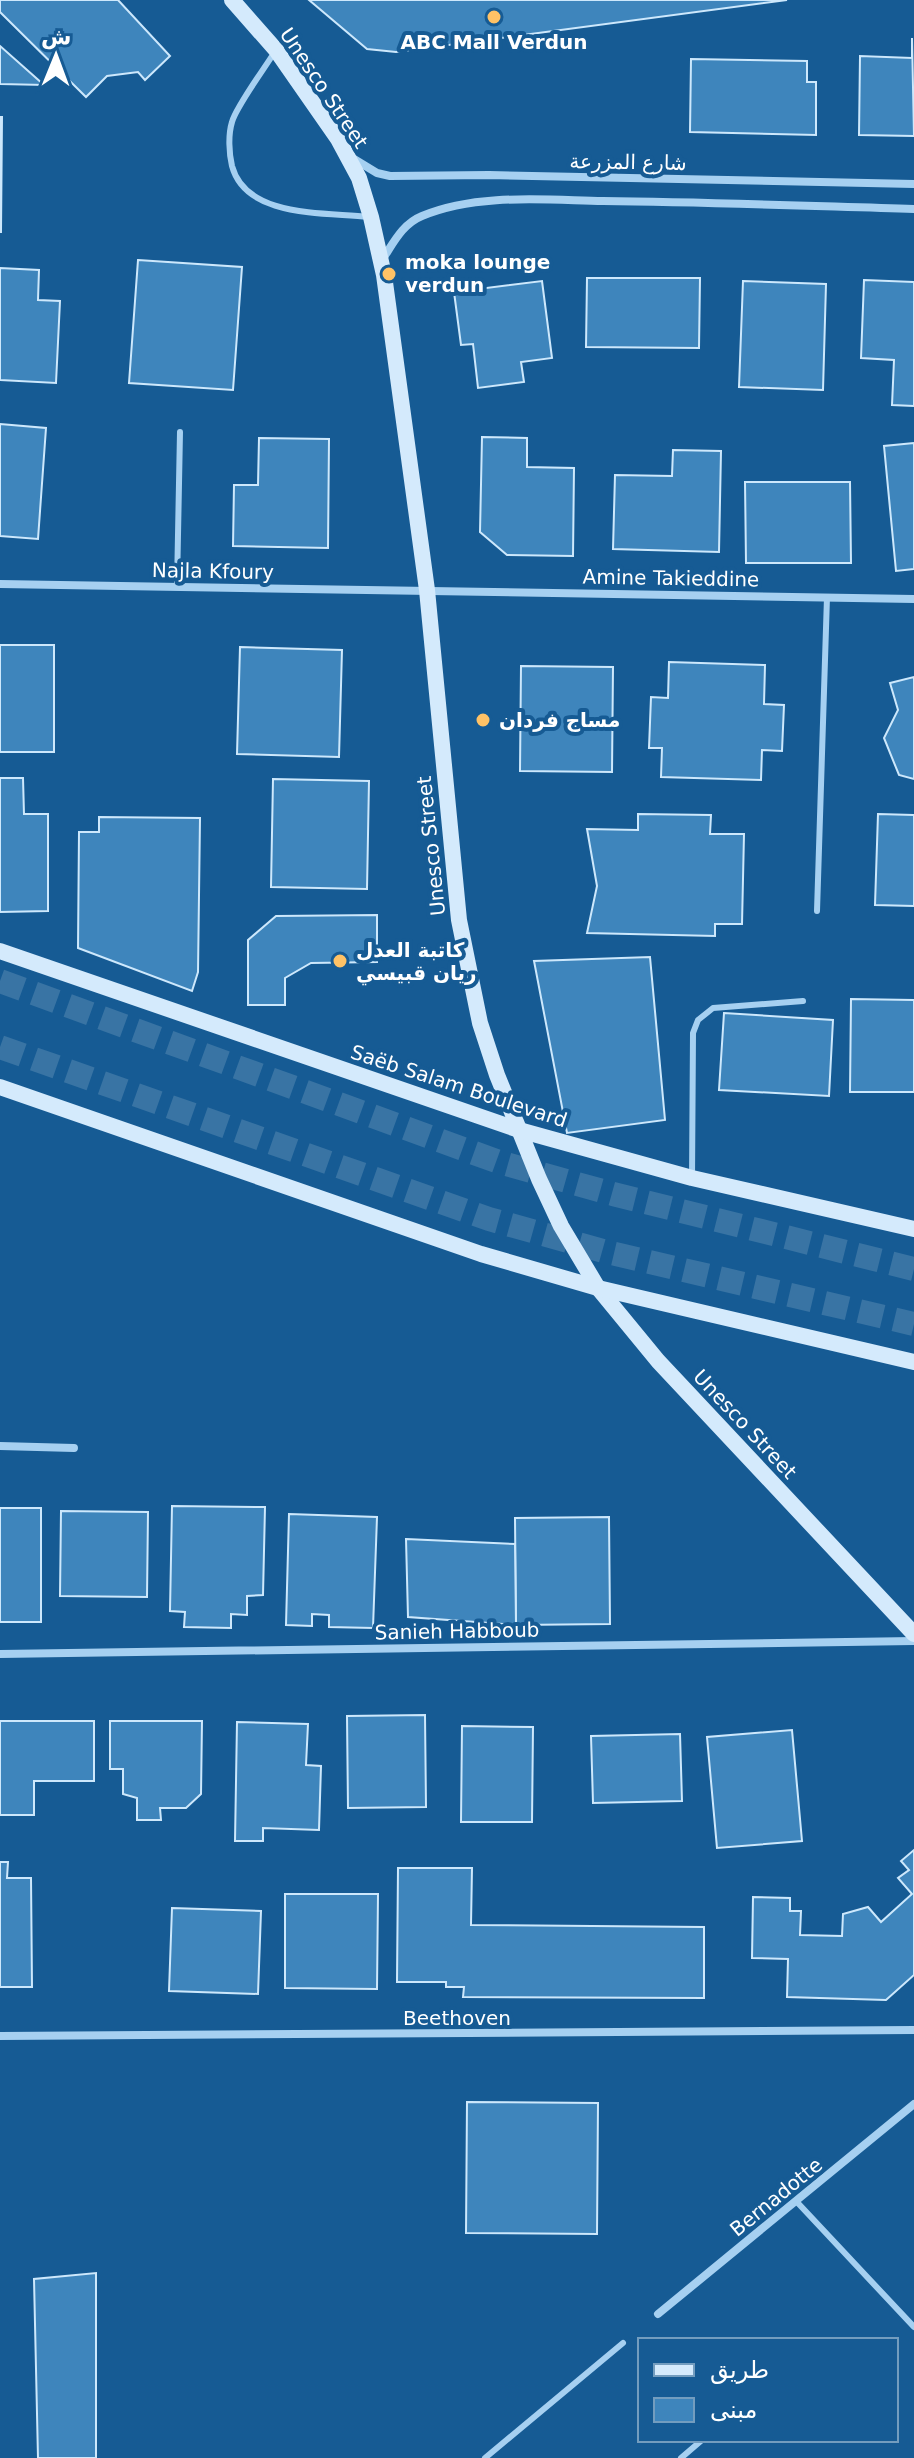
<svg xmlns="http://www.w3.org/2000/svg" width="914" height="2458" viewBox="0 0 914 2458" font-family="'DejaVu Sans','Noto Sans Arabic',sans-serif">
  <rect width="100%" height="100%" fill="#165b94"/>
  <g fill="#3e85bc" stroke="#cde8fc" stroke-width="2">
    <polygon points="0,0 118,0 170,56 145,80 138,72 107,76 86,97 0,12"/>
    <polygon points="309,0 787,0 396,52 367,49"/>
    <polygon points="912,38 914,136 859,135 860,56 912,58"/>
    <polygon points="0,46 44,85 0,84"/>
    <polygon points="691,59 807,61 807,82 816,82 816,135 690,132"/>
    <polygon points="0,117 2,117 1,232 0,232"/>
    <polygon points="138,260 242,267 233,390 129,383"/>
    <polygon points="0,268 39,270 38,300 60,301 56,383 0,380"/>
    <polygon points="587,278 700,278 699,348 586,347"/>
    <polygon points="864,280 914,282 914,406 892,405 894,360 861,358"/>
    <polygon points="542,281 552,358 521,362 524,382 478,388 473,344 461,345 454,292"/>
    <polygon points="743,281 826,284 823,390 739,387"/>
    <polygon points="0,424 46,428 38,539 0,536"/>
    <polygon points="482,437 527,438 527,467 574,468 573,556 507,555 480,532"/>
    <polygon points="259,438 329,439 328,548 233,546 234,485 258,485"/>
    <polygon points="914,443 914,569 896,571 884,446"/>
    <polygon points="673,450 721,451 719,552 613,549 615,475 672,476"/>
    <polygon points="745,482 850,482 851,563 746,563"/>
    <rect x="0" y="645" width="54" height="107"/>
    <polygon points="240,647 342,650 339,757 237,754"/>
    <polygon points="669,662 765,665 764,704 784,705 782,751 762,750 761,780 661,777 662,748 649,748 651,697 668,698"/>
    <polygon points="521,666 613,667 612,772 520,771"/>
    <polygon points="914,677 914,779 899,775 884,738 898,710 890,683"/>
    <polygon points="0,778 23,778 24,814 48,814 48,911 0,912"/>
    <polygon points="273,779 369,781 367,889 271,887"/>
    <polygon points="638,814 711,815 710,834 744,834 742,924 715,924 715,936 587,933 597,886 587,829 638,830"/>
    <polygon points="878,814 914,815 914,906 875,905"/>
    <polygon points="99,817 200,818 198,972 192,991 78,948 79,832 99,832"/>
    <polygon points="377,915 377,962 311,963 285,978 285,1005 248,1005 248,940 276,916"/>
    <polygon points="650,957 665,1120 567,1133 534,961"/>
    <polygon points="851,999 914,1000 914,1092 850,1092"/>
    <polygon points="724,1013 833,1020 829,1096 719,1090"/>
    <polygon points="172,1506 265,1507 263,1595 247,1596 247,1615 231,1614 231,1628 184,1627 185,1612 170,1611"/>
    <rect x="0" y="1508" width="41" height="114"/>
    <polygon points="61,1511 148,1512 147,1597 60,1596"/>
    <polygon points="289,1514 377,1517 373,1628 329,1627 329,1615 312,1614 312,1626 286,1625"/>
    <polygon points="609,1517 610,1624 516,1625 515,1518"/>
    <polygon points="406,1539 515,1544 516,1625 408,1617"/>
    <polygon points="425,1715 426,1807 348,1808 347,1716"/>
    <polygon points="0,1721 94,1721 94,1781 34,1781 34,1815 0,1815"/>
    <polygon points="110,1721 202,1721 201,1794 186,1808 160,1808 161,1820 137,1820 137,1798 123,1794 123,1769 110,1769"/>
    <polygon points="237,1722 308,1724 306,1765 321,1766 319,1830 263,1828 263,1841 235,1841"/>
    <polygon points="462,1726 533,1727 532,1822 461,1822"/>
    <polygon points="792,1730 802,1841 717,1848 707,1737"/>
    <polygon points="680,1734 682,1801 593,1803 591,1736"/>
    <polygon points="914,1850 914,1975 886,2000 787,1997 788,1959 752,1958 753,1897 790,1898 790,1911 801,1911 800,1935 842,1936 843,1914 868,1907 881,1922 912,1894 898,1878 909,1870 901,1861"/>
    <polygon points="0,1862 8,1862 7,1878 31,1878 32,1987 0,1987"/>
    <polygon points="398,1868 472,1868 471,1925 704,1927 704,1998 463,1997 464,1987 446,1987 446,1982 397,1982"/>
    <polygon points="285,1894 378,1894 377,1989 285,1988"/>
    <polygon points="172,1908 261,1911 258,1994 169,1991"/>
    <polygon points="467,2102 598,2103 597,2234 466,2233"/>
    <polygon points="96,2273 96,2458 38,2458 34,2279"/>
  </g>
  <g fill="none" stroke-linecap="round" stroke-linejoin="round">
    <g stroke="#3974a4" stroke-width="24" stroke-dasharray="24 12" stroke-linecap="butt">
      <polyline points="0,981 499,1162 613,1194 914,1269"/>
      <polyline points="0,1047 489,1219 607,1252 914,1324"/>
    </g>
    <g stroke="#a6d0f1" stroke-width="6">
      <path d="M 274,53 C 264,69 236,107 232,122 C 228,135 229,153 232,166 C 246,218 324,212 368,217"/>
      <polyline points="177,586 180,432"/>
      <polyline points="817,911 827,597"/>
      <polyline points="692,1178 693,1033 698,1020 713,1008 803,1001"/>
      <polyline points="796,2201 914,2327"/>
      <polyline points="485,2458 623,2343"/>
      <polyline points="681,2458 702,2440"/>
    </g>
    <g stroke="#a6d0f1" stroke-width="8">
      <polyline points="354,159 377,173 390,176 489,175 914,184"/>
      <path d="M 382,260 C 393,244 402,224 422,216 C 477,193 545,200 603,201 C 707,202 810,206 914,209"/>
      <polyline points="0,584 914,599"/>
      <polyline points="0,1446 74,1448"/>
      <polyline points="0,1654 914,1641"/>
      <polyline points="0,2036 914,2030"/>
      <polyline points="658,2314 914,2104"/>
    </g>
    <g stroke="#d4eafc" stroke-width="16">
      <polyline points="232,0 276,50 338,139 359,178 371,217 384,275 427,590 459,920 480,1023 497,1075 539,1179 561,1226 598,1288 658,1361 914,1634"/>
      <polyline points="0,951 519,1130 692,1178 914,1229"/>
      <polyline points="0,1087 481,1254 598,1288 914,1362"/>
    </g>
  </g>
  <g fill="#ffc266" stroke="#165b94" stroke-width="3">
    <circle cx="494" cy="17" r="8"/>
    <circle cx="389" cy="274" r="8"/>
    <circle cx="483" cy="720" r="8"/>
    <circle cx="340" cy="961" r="8"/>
  </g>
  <g text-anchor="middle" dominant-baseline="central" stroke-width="8" stroke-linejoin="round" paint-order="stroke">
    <g font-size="20" font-weight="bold" fill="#fff" stroke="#165b94" text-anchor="start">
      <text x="494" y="42" text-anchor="middle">ABC Mall Verdun</text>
      <text x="405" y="262">moka lounge<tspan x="405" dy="23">verdun</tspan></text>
      <text x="499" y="720">مساج فردان</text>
      <text x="356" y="950">كاتبة العدل<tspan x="356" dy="23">ريان قبيسي</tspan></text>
    </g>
    <g font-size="20" fill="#fff" stroke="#165b94">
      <text transform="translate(324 88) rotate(56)">Unesco Street</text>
      <text transform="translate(628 162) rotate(1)">شارع المزرعة</text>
      <text transform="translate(213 571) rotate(1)">Najla Kfoury</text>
      <text transform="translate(671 578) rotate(1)">Amine Takieddine</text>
      <text transform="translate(431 846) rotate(-96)">Unesco Street</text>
      <text transform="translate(459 1086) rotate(18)">Saëb Salam Boulevard</text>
      <text transform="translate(745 1424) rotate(47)">Unesco Street</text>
      <text transform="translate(457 1631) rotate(-1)">Sanieh Habboub</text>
      <text x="457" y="2018">Beethoven</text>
      <text transform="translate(776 2197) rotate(-39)">Bernadotte</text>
    </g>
  </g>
  <rect x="638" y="2338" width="260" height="104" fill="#165b94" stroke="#739dbf" stroke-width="2"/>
  <rect x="654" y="2364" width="40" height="12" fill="#d4eafc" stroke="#739dbf" stroke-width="2"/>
  <text x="710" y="2378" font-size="24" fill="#ffffff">طريق</text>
  <rect x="654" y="2398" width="40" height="24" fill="#3e85bc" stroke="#739dbf" stroke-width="2"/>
  <text x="710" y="2418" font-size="24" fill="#ffffff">مبنى</text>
  <g transform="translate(56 56) rotate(1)" stroke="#165b94" stroke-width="6" paint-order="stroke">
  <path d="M0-6L14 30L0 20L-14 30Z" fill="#ffffff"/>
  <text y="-12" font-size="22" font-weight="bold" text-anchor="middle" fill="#ffffff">ش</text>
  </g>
</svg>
